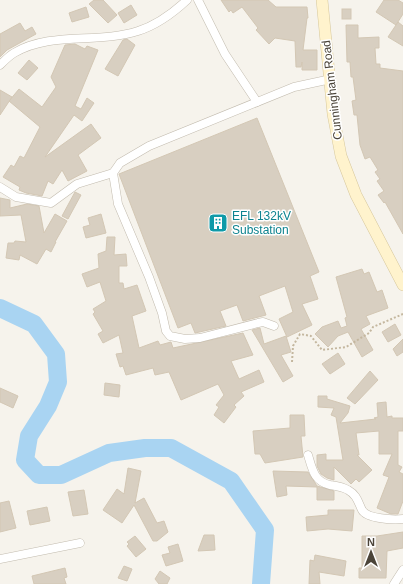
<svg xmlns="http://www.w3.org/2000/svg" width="403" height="584" viewBox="0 0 403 584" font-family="Arial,sans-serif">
  <rect width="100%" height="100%" fill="#f6f3ec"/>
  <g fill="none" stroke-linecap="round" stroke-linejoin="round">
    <polyline stroke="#a9d4f2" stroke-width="18" points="0,308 34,324 56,354 58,382 48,406 29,436 25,460 39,475 61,475 109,453 145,448 171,448 231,481 265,530 261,584"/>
  </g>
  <g fill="#d8cfc1" stroke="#d3c7b4">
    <polygon points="94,0 103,0 117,15 108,23 89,4"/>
    <polygon points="221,0 268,0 276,7 307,7 308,18 307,18 303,50 317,50 317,70 302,70 302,62 301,67 296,67 295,41 275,38 269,44 256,30 258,28 242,7 233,13 231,10 229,12"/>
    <polygon points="384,0 398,0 403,3 403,14 396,25 376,12"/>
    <polygon points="131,5 137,15 124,23 118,13"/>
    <polygon points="86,7 89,17 72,22 69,13"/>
    <rect x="342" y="9" width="9" height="10"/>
    <polygon points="398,22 403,26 403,46 388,37"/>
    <polygon points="20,23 25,31 32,27 36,34 7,50 0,57 0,34"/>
    <polygon points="346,25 358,25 358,38 379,37 379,48 375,48 376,64 380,64 380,68 403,71 403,234 385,202 384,203 378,195 384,191 377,181 380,179 375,172 378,170 370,157 365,159 360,145 357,115 354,115 352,101 356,100 353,77 351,77 350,62 347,62"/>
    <polygon points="127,39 135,45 118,76 105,69 123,40"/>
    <polygon points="75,44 85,49 87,46 98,50 75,106 81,109 87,98 94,103 82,121 74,115 45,157 91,124 101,138 78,155 87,171 68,181 62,170 53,184 48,181 42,196 26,193 19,190 20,187 3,177 11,165 14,167 20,156 24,158 40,127 9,101 19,89 42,107 56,87 51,77 65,45"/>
    <polygon points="29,60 38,68 27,80 18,73"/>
    <polygon points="0,90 12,97 0,115"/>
    <polygon points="257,118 319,272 310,276 318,299 302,304 312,325 287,337 279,319 293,312 285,286 259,296 266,315 243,321 237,305 220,311 226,326 195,333 191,323 178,328 119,174"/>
    <polygon points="75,192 81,195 68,219 62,216"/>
    <polygon points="0,198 10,200 10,208 27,204 39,206 44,233 55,214 67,221 55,242 56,242 51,252 46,249 37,264 20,255 19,260 6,258 8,243 14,243 15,241 26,242 21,215 0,216"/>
    <polygon points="101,214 106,233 86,238 83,227 90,225 88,218"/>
    <polygon points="107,237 115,237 114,255 126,254 127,266 119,266 119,283 123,283 124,289 137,285 146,311 132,316 139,348 158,341 160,345 171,342 173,348 243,333 253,355 231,361 239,379 259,370 264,382 241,392 244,396 234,405 236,407 224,423 214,415 219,407 216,405 224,395 218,384 181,400 169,372 155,375 153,368 126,375 123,366 120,367 116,354 123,353 119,335 103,343 98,334 103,331 93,314 95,312 93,309 106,301 100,282 87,287 82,274 99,268 98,254 106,251"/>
    <polygon points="362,269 364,274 369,272 377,292 382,290 388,308 366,316 370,324 361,329 373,350 362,357 348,332 338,336 328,347 315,334 322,327 338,321 341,328 347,326 345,318 347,317 336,277"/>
    <polygon points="395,324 401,335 388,342 382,332"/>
    <polygon points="260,328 264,344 286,336 291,352 281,355 293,376 283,382 252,330"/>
    <polygon points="403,339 403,352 397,356 393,349"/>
    <polygon points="338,353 345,364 330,374 322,364"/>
    <polygon points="370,371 378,380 355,404 347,398"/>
    <polygon points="105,383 120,385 119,397 104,395"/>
    <polygon points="0,388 18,396 13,408 0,402"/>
    <polygon points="318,396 327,396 327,399 350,406 348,413 340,423 376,419 374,418 378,417 377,403 386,402 387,417 392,416 392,418 403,418 403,431 398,431 398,465 402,467 399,472 403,474 403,501 398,514 391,514 377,508 389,477 383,475 392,454 379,454 379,431 356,433 359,455 357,455 372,470 359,482 356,479 351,484 334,467 334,480 327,478 321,474 317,466 317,455 326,454 326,460 343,460 336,417 331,415 334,408 318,407"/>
    <polygon points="290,415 304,415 305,436 301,436 303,457 265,463 260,454 255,454 253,431 290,428"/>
    <polygon points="128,468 141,471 135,503 144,498 157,523 164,521 168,532 157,541 153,541 134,505 122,523 103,510 117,489 124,494"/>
    <polygon points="273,471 308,472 317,486 334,491 334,500 317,500 317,487 286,486 287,495 277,497"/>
    <polygon points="84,490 88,514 73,516 68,492"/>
    <polygon points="9,501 16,528 0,532 0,503"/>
    <polygon points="47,507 50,521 30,525 27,511"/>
    <polygon points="328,510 354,510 352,531 328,529 307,531 306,517 328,515"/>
    <polygon points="403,532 403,548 387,551 386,578 359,578 359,568 362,568 362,536 377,536"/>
    <polygon points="204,535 214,535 215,550 198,551"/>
    <polygon points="135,536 146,549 136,557 127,546 129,544 127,542"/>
    <polygon points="178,544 183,561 166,566 162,555 170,553 168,547"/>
    <polygon points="315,555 346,561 344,576 319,572 320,584 309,584 310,560 314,561"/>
    <polygon points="124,566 132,569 127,581 118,578"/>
    <polygon points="65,568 67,577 64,578 66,584 34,584 32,576"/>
    <polygon points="160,571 170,578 167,584 159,584 155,579"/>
  </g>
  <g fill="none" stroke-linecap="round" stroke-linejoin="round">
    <defs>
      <g id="street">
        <polyline points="198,0 225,54 257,102"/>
        <path d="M 0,65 C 4,61 9,56 14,53 C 51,31 98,44 138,31 C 157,25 172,14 187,0"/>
        <polyline points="0,187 16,197 51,203 77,184 113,173"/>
        <polyline points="274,326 263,322 258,323 200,338 185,339 170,336 166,331 162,313 149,277 118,204 113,173 120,163 149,146 294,87 331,79"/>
        <path d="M 308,455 C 312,468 314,482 330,485 C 337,486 343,487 348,490 C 357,495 358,502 362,510 C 367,519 394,520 403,519"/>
        <polyline points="0,559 80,543"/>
        <polyline points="394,584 403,570"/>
      </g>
      <polyline id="secondary" points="322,0 333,114 341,156 356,195 403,285"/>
    </defs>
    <use href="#street" stroke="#c2bbae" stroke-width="9"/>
    <use href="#secondary" stroke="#d6c79b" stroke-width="12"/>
    <polyline stroke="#c4b79f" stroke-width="2" stroke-dasharray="2 2" stroke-linecap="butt" points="292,362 293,346 300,334 311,336 322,350 346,347 369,333 373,327 403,314"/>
    <use href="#street" stroke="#fff" stroke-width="8"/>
    <use href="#secondary" stroke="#fff3cd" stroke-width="11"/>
  </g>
  <defs>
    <symbol id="building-square" viewBox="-11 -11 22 22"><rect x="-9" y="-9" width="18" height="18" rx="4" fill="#0f9aa8" stroke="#fff"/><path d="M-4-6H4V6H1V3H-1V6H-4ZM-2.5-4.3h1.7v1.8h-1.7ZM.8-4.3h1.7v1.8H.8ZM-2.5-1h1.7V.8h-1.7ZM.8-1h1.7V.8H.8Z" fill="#fff"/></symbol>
  </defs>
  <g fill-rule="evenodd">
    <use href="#building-square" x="207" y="212" width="22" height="22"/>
  </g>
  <g text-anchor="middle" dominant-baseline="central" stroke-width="3" stroke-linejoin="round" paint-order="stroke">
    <g font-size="12" fill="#4b4439" stroke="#fff">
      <text transform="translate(332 90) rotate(-97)">Cunningham Road</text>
    </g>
    <g font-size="12" fill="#0d838f" stroke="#fff" text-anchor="start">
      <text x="232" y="216">EFL 132kV<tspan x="232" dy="14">Substation</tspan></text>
    </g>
  </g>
  <g transform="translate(371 552)" stroke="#ffffff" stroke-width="3" paint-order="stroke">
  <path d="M0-3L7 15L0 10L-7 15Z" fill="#4b4439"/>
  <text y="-6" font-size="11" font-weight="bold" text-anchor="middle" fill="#4b4439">N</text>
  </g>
</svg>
